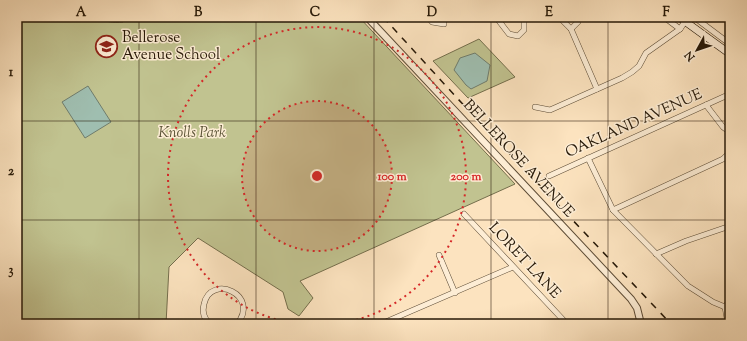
<svg xmlns="http://www.w3.org/2000/svg" width="747" height="341" viewBox="0 0 747 341" font-family="'Sorts Mill Goudy',serif">
  <rect width="100%" height="100%" fill="#fce3bf"/>
  <filter id="stains"><feTurbulence type="fractalNoise" baseFrequency=".005" numOctaves="4"/><feColorMatrix values="0 0 0 0 .2 0 0 0 0 .09 0 0 0 0 .02 0 0 0 .5 -.17"/></filter>
  <radialGradient id="worn" r=".72"><stop offset=".6" stop-color="#630" stop-opacity="0"/><stop offset="1" stop-color="#630" stop-opacity=".3"/></radialGradient>
  <g fill="#c1c390" stroke="#746e4c">
    <path d="M 17,17 L 96,17 C 105,22 113,23 123,22 L 117,17 L 359,17 L 515,184 L 300,281 L 313,298 L 299,316 L 288,309 L 283,292 L 198,238 L 169,267 L 166,324 L 17,324 Z"/>
    <polygon points="479,39 515,77 468,98 433,61"/>
  </g>
  <g fill="#9fbeb0" stroke="#6f7c6c">
    <polygon points="475,53 490,65 487,81 471,89 466,85 454,70 460,58"/>
    <polygon points="88,86 111,122 85,138 62,102"/>
  </g>
  <g fill="none" stroke-linecap="round" stroke-linejoin="round">
    <defs>
      <g id="minor">
        <polyline points="428,17 432,22 444,24"/>
        <polyline points="502,17 499,21 509,34 518,36 524,30 524,17"/>
        <polyline points="559,17 571,29 597,89"/>
        <polyline points="664,17 680,29"/>
        <polyline points="694,17 730,44"/>
        <polyline points="571,29 578,22 577,17"/>
        <polyline points="706,105 723,127 730,132"/>
        <polyline points="535,107 550,110 622,78 632,72 639,66 646,53 680,29 688,17"/>
        <polyline points="588,158 613,210 688,286 713,302 725,307"/>
        <polyline points="549,176 730,94"/>
        <polyline points="613,210 723,159 730,152"/>
        <polyline points="464,214 567,324"/>
        <polyline points="656,254 686,241 730,226"/>
        <polyline points="439,255 455,293"/>
        <polyline points="725,307 728,324"/>
        <polyline points="725,307 730,300"/>
        <path d="M 210,324 C 204,319 202,312 204,304 C 211,273 261,295 237,324"/>
        <polyline points="381,324 513,267"/>
      </g>
      <polyline id="tertiary" points="367,17 631,299 637,308 641,324"/>
      <polyline id="secondary" points="679,17 730,54"/>
    </defs>
    <use href="#minor" stroke="#5c4b35" stroke-width="6"/>
    <use href="#tertiary" stroke="#5c4b35" stroke-width="8"/>
    <use href="#secondary" stroke="#261807" stroke-width="8"/>
    <use href="#minor" stroke="#fdedd5" stroke-width="5"/>
    <use href="#tertiary" stroke="#fdedd5" stroke-width="6"/>
    <use href="#secondary" stroke="#fdedd5" stroke-width="7"/>
    <polyline stroke="#261807" stroke-width="1.5" stroke-dasharray="7 7" stroke-linecap="butt" points="383,17 458,99 671,324"/>
  </g>
  <path fill="none" stroke="#261807" stroke-width="1" stroke-opacity="0.55" d="M 139,17 L 139,324M 256,17 L 256,324M 374,17 L 374,324M 491,17 L 491,324M 608,17 L 608,324M 17,121 L 730,121M 17,220 L 730,220"/>
  <circle cx="317" cy="176" r="75" fill="#d62828" fill-opacity=".12"/>
  <g fill="none" stroke="#d62828" stroke-width="2" stroke-dasharray="2 4">
    <circle cx="317" cy="176" r="75"/>
    <path d="M299 324A149 149 0 1 1 335 324"/>
  </g>
  <defs>
    <symbol id="school-ring" viewBox="-11 -11 22 22"><circle r="9.5" fill="#fdedd5" stroke="#8f2418" stroke-width="1.5"/><path d="M0-5L7-2L0 1L-7-2ZM-4 1L0 2.5L4 1V4Q0 6-4 4Z" fill="#8f2418"/></symbol>
  </defs>
  <g fill-rule="evenodd">
    <use href="#school-ring" x="94" y="34" width="25" height="25"/>
  </g>
  <g text-anchor="middle" dominant-baseline="central" stroke-width="3" stroke-linejoin="round" paint-order="stroke">
    <g font-size="15" fill="#261807" stroke="#fdedd5" text-anchor="start">
      <text x="122" y="38">Bellerose<tspan x="122" dy="17">Avenue School</tspan></text>
    </g>
    <g font-size="15" fill="#261807" stroke="#fdedd5">
      <text transform="translate(634 124) rotate(-24)">OAKLAND AVENUE</text>
      <text transform="translate(518 159) rotate(47)">BELLEROSE AVENUE</text>
      <text transform="translate(524 261) rotate(47)">LORET LANE</text>
    </g>
    <g font-size="15" font-style="italic" fill="#5c5437" stroke="#fdedd5">
      <text x="192" y="133">Knolls Park</text>
    </g>
  </g>
  <circle cx="317" cy="176" r="6" fill="#d62828" stroke="#fdedd5" stroke-width="2"/>
  <g font-size="12" text-anchor="middle" font-weight="bold" fill="#d62828" stroke="#fdedd5" stroke-width="3" stroke-linejoin="round" paint-order="stroke">
    <text x="392" y="180">100 m</text>
    <text x="466" y="180">200 m</text>
  </g>
  <rect width="747" height="341" fill="none" stroke="#fce3bf" stroke-width="44"/>
  <g transform="translate(697 50) rotate(230)" stroke="#fdedd5" stroke-width="3" paint-order="stroke">
  <path d="M0-3L7 15L0 10L-7 15Z" fill="#261807"/>
  <text y="-6" font-size="11" font-weight="bold" text-anchor="middle" fill="#261807">N</text>
  </g>
  <rect x="22" y="22" width="703" height="297" fill="none" stroke="#261807" stroke-width="1.5"/>
  <g font-size="13" text-anchor="middle" font-weight="bold" fill="#261807">
    <text x="81" y="16">A</text>
    <text x="198" y="16">B</text>
    <text x="315" y="16">C</text>
    <text x="432" y="16">D</text>
    <text x="549" y="16">E</text>
    <text x="666" y="16">F</text>
    <text x="11" y="76">1</text>
    <text x="11" y="175">2</text>
    <text x="11" y="274">3</text>
  </g>
  <rect width="100%" height="100%" filter="url(#stains)"/>
  <rect width="100%" height="100%" fill="url(#worn)"/>
</svg>
